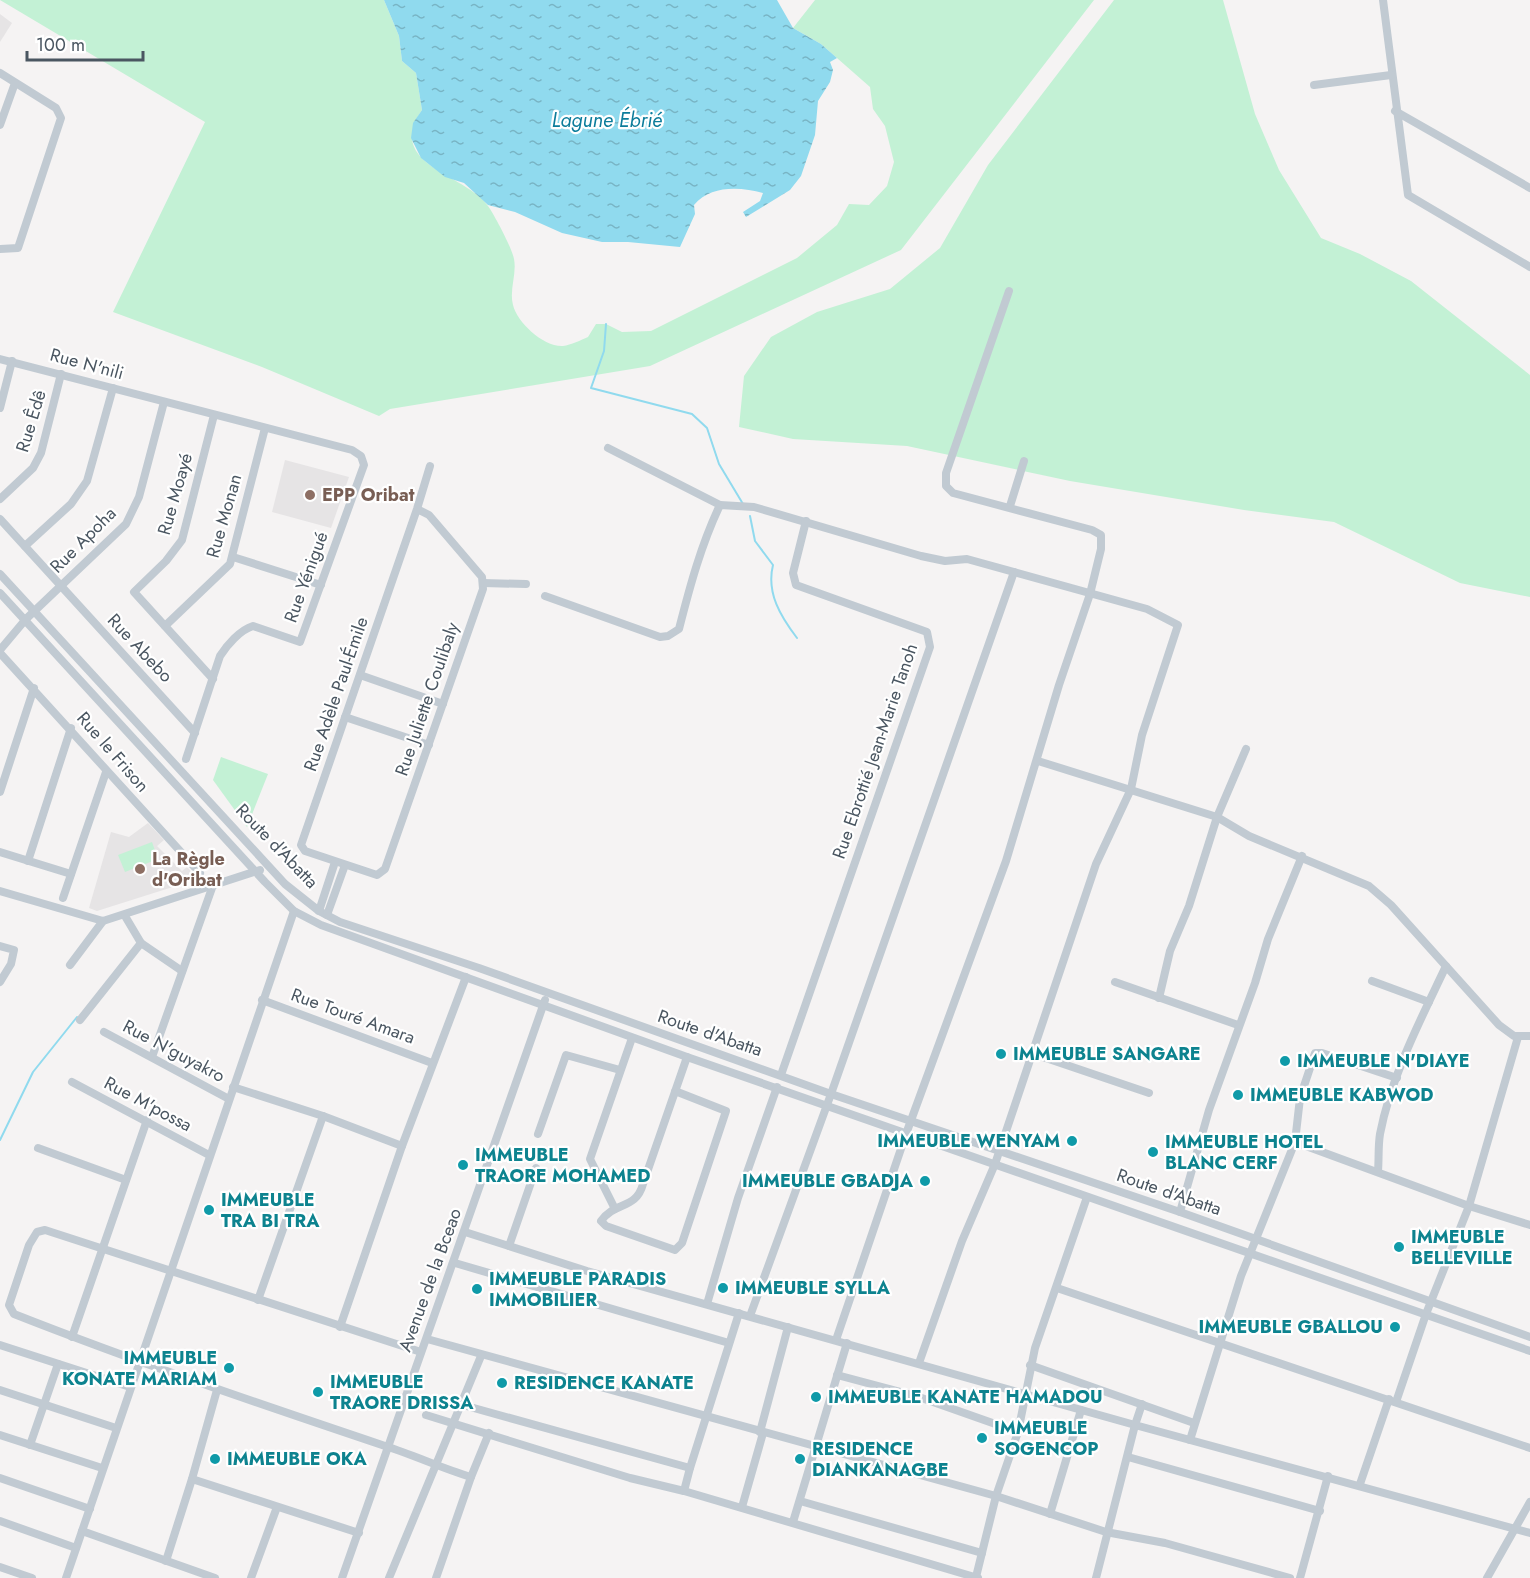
<svg xmlns="http://www.w3.org/2000/svg" width="1530" height="1578" viewBox="0 0 1530 1578" font-family="Jost,sans-serif">
  <defs>
    <pattern id="water-ripples" width="26" height="14" patternUnits="userSpaceOnUse" patternTransform="scale(1.5)"><rect width="26" height="14" fill="#90daee"/><path d="M2 4q2-2 4 0t4 0M15 11q2-2 4 0t4 0" fill="none" stroke="#78b4c4"/></pattern>
  </defs>
  <rect width="100%" height="100%" fill="#f5f3f3"/>
  <g fill="#e6e4e5">
    <polygon points="0,14 12,23 0,42"/>
    <polygon points="285,460 349,477 331,528 272,512"/>
    <polygon points="148,823 164,840 157,846 182,871 187,867 198,879 97,911 89,908 111,832 129,837"/>
  </g>
  <g fill="#c3f1d5">
    <path d="M 0,0 L 384,0 L 399,36 L 402,61 L 416,73 L 422,110 C 384,166 465,173 488,206 C 495,216 512,248 514,259 C 517,274 509,290 513,305 C 517,322 543,347 563,346 C 571,345 581,340 588,337 L 596,324 L 606,324 L 622,332 L 651,331 L 797,258 L 837,225 L 849,204 L 869,205 L 887,186 L 894,162 L 885,126 L 873,109 L 870,87 L 821,44 L 793,28 L 815,0 L 1094,0 L 901,250 L 650,366 L 390,409 L 379,416 L 262,367 L 113,312 L 205,122 Z"/>
    <polygon points="1114,0 1223,0 1255,114 1279,170 1321,238 1360,254 1411,281 1530,375 1530,597 1460,583 1334,522 1244,510 1070,481 907,446 793,439 739,427 744,376 771,337 817,312 890,289 940,248 988,165"/>
    <polygon points="221,757 268,774 247,827 213,780"/>
    <polygon points="152,842 158,859 125,872 118,855"/>
  </g>
  <path fill="url(#water-ripples)" d="M 384,0 L 777,0 L 793,28 L 821,44 L 837,58 L 830,62 L 833,70 L 830,82 L 818,101 L 815,135 L 801,176 L 790,190 L 746,217 L 743,212 L 760,201 L 763,193 C 740,187 711,185 694,205 L 695,214 L 680,247 L 628,242 L 602,242 L 562,233 L 515,212 L 488,205 L 464,183 L 445,177 L 421,158 L 411,138 L 413,123 L 422,110 L 416,73 L 402,61 L 399,36 Z"/>
  <g fill="none" stroke-linecap="round" stroke-linejoin="round">
    <g stroke="#90daee" stroke-width="2">
      <polyline points="606,324 604,351 591,388 692,414 707,428 719,464 743,504"/>
      <path d="M 750,516 L 755,541 L 773,565 C 766,593 781,617 797,638"/>
      <polyline points="0,1140 33,1072 77,1017"/>
    </g>
    <g stroke="#c1cad2" stroke-width="8">
      <polyline points="1383,0 1408,195 1530,267"/>
      <polyline points="0,73 56,108 61,118 18,248 0,249"/>
      <polyline points="1314,85 1391,75"/>
      <polyline points="1395,111 1530,188"/>
      <polyline points="0,125 15,83"/>
      <path d="M 0,359 L 352,450 L 361,456 L 364,465 L 300,642 L 253,626 C 240,630 227,645 220,656 L 186,759"/>
      <polyline points="0,408 12,361"/>
      <polyline points="608,448 720,505"/>
      <polyline points="0,499 33,468 41,453 61,374"/>
      <polyline points="1010,506 1024,461"/>
      <polyline points="417,509 429,515 482,577 483,589 385,869 377,875 305,851 301,845 417,509 430,466"/>
      <polyline points="0,519 195,733"/>
      <polyline points="25,546 71,504 87,481 113,388"/>
      <polyline points="233,557 321,585"/>
      <polyline points="0,574 285,884 319,911 340,922 479,968 831,1094 1180,1212 1530,1337"/>
      <polyline points="483,583 526,584"/>
      <polyline points="0,593 265,882 294,911 321,925 687,1057 1530,1351"/>
      <path d="M 545,596 L 660,637 L 668,636 L 679,629 C 690,586 701,545 720,505 L 754,507 L 921,556 L 945,561 L 967,559 L 1147,609 L 1178,625 L 1142,735 L 1131,789 L 1096,864 L 995,1164 L 962,1241 L 919,1363"/>
      <polyline points="165,626 230,564 265,428"/>
      <polyline points="0,650 26,619 126,524 139,497 164,402"/>
      <polyline points="0,653 200,873"/>
      <polyline points="360,675 443,704"/>
      <polyline points="213,679 134,592 166,561 182,540 214,415"/>
      <polyline points="345,717 429,745"/>
      <polyline points="1038,761 1217,817 1249,836 1369,886 1391,905 1499,1025 1514,1036 1530,1036"/>
      <polyline points="0,792 34,688"/>
      <polyline points="0,852 71,874"/>
      <polyline points="28,861 71,728"/>
      <polyline points="0,891 103,921 260,870"/>
      <polyline points="63,898 106,772"/>
      <polyline points="319,911 335,862"/>
      <polyline points="327,915 345,865"/>
      <polyline points="125,916 141,943 182,971"/>
      <polyline points="0,946 14,950 11,964 0,982"/>
      <polyline points="70,965 103,921"/>
      <polyline points="1372,981 1429,1002"/>
      <polyline points="1115,982 1238,1025"/>
      <polyline points="1159,998 1170,951 1189,906 1217,817 1246,749"/>
      <polyline points="262,1000 432,1063"/>
      <polyline points="80,1020 141,943"/>
      <polyline points="104,1032 229,1099"/>
      <polyline points="1034,1054 1149,1093"/>
      <polyline points="152,1057 212,888"/>
      <polyline points="781,1075 930,647 927,632 796,585 793,573 806,521"/>
      <polyline points="72,1082 209,1155"/>
      <polyline points="233,1087 323,1116 402,1146"/>
      <path d="M 675,1091 L 726,1111 L 682,1243 L 675,1250 L 606,1226 L 601,1221 C 615,1201 636,1210 643,1184 L 687,1057"/>
      <polyline points="538,1134 566,1055 620,1070"/>
      <polyline points="1295,1142 1469,1206 1530,1225"/>
      <polyline points="38,1148 126,1180"/>
      <path d="M 1378,1171 C 1379,1159 1378,1146 1380,1134 C 1391,1076 1421,1019 1446,966"/>
      <polyline points="615,1209 590,1159 632,1038"/>
      <polyline points="1180,1212 1209,1110 1255,983 1268,939 1302,856"/>
      <polyline points="465,1232 587,1271 1135,1425 1096,1578"/>
      <polyline points="509,1246 536,1168"/>
      <polyline points="455,1263 729,1343"/>
      <polyline points="1057,1288 1530,1448"/>
      <polyline points="258,1300 323,1116"/>
      <polyline points="707,1304 738,1198 777,1087"/>
      <polyline points="750,1316 831,1094 1014,572"/>
      <polyline points="340,1327 402,1146 466,977"/>
      <polyline points="72,1337 147,1120"/>
      <polyline points="427,1339 996,1496 1106,1532 1165,1543 1290,1578"/>
      <polyline points="836,1340 906,1134 1006,861 1059,685 1090,594 1101,549 1101,535 1092,530 953,493 946,486 946,473 1009,291"/>
      <polyline points="0,1345 130,1387"/>
      <path d="M 421,1352 L 45,1230 L 37,1232 L 29,1245 L 9,1305 L 14,1314 C 136,1362 260,1404 385,1446 C 414,1455 441,1468 471,1477 L 436,1578"/>
      <polyline points="1030,1365 1194,1423"/>
      <polyline points="837,1375 916,1396 1018,1432"/>
      <polyline points="0,1390 116,1428"/>
      <polyline points="217,1390 192,1479 359,1533"/>
      <polyline points="1396,1402 1426,1314 1469,1206 1518,1037"/>
      <polyline points="1142,1404 1135,1425 1530,1533"/>
      <polyline points="463,1405 690,1468 739,1313"/>
      <polyline points="426,1415 630,1478 684,1491"/>
      <polyline points="760,1432 788,1327"/>
      <polyline points="0,1435 102,1468"/>
      <polyline points="1190,1440 1241,1276 1295,1142 1300,1098 1315,1053 1322,1053 1397,1078"/>
      <polyline points="30,1445 58,1364"/>
      <polyline points="1128,1457 1320,1511"/>
      <polyline points="690,1468 684,1491 978,1578"/>
      <polyline points="471,1477 489,1433"/>
      <polyline points="0,1478 90,1509"/>
      <polyline points="1360,1484 1389,1399"/>
      <polyline points="800,1501 982,1553"/>
      <polyline points="742,1507 763,1433"/>
      <polyline points="1050,1514 1081,1410"/>
      <polyline points="0,1521 76,1548"/>
      <polyline points="793,1522 847,1343"/>
      <polyline points="82,1531 215,1578"/>
      <polyline points="166,1561 192,1479"/>
      <polyline points="0,1567 32,1578"/>
      <polyline points="976,1577 996,1496 1018,1432 1035,1348 1087,1197"/>
      <polyline points="66,1578 294,911"/>
      <polyline points="251,1578 277,1507"/>
      <polyline points="342,1578 545,1000"/>
      <polyline points="389,1578 481,1356"/>
      <polyline points="1300,1578 1328,1476"/>
      <polyline points="1487,1578 1530,1502"/>
    </g>
  </g>
  <g fill="#8d6e63" stroke="#fff" stroke-width="2">
    <circle cx="310" cy="495" r="6"/>
    <circle cx="140" cy="869" r="6"/>
  </g>
  <g fill="#0f9aa8" stroke="#fff" stroke-width="2">
    <circle cx="1001" cy="1054" r="6"/>
    <circle cx="1285" cy="1061" r="6"/>
    <circle cx="1238" cy="1095" r="6"/>
    <circle cx="1072" cy="1141" r="6"/>
    <circle cx="1153" cy="1152" r="6"/>
    <circle cx="463" cy="1165" r="6"/>
    <circle cx="925" cy="1181" r="6"/>
    <circle cx="209" cy="1210" r="6"/>
    <circle cx="1399" cy="1247" r="6"/>
    <circle cx="723" cy="1288" r="6"/>
    <circle cx="477" cy="1289" r="6"/>
    <circle cx="1395" cy="1327" r="6"/>
    <circle cx="229" cy="1368" r="6"/>
    <circle cx="502" cy="1383" r="6"/>
    <circle cx="318" cy="1392" r="6"/>
    <circle cx="816" cy="1397" r="6"/>
    <circle cx="982" cy="1438" r="6"/>
    <circle cx="215" cy="1459" r="6"/>
    <circle cx="800" cy="1459" r="6"/>
  </g>
  <g text-anchor="middle" dominant-baseline="central" stroke-width="4.5" stroke-linejoin="round" paint-order="stroke">
    <g font-size="18" fill="#4a5661" stroke="#fff">
      <text transform="translate(87 364) rotate(15)">Rue N'nili</text>
      <text transform="translate(31 421) rotate(-73)">Rue Êdê</text>
      <text transform="translate(175 494) rotate(-74)">Rue Moayé</text>
      <text transform="translate(224 516) rotate(-74)">Rue Monan</text>
      <text transform="translate(83 540) rotate(-45)">Rue Apoha</text>
      <text transform="translate(306 577) rotate(-70)">Rue Yénigué</text>
      <text transform="translate(140 648) rotate(47)">Rue Abebo</text>
      <text transform="translate(336 694) rotate(-71)">Rue Adèle Paul-Émile</text>
      <text transform="translate(427 699) rotate(-71)">Rue Juliette Coulibaly</text>
      <text transform="translate(875 751) rotate(-71)">Rue Ebrottié Jean-Marie Tanoh</text>
      <text transform="translate(113 752) rotate(49)">Rue le Frison</text>
      <text transform="translate(277 846) rotate(46)">Route d'Abatta</text>
      <text transform="translate(353 1016) rotate(20)">Rue Touré Amara</text>
      <text transform="translate(710 1033) rotate(19)">Route d'Abatta</text>
      <text transform="translate(174 1051) rotate(28)">Rue N'guyakro</text>
      <text transform="translate(148 1104) rotate(28)">Rue M'possa</text>
      <text transform="translate(1169 1192) rotate(19)">Route d'Abatta</text>
      <text transform="translate(430 1280) rotate(-70)">Avenue de la Bceao</text>
    </g>
    <g font-size="18" font-weight="bold" fill="#785e54" stroke="#fff" text-anchor="start">
      <text x="322" y="495">EPP Oribat</text>
      <text x="152" y="859">La Règle<tspan x="152" dy="21">d'Oribat</tspan></text>
    </g>
    <g font-size="18" font-weight="bold" fill="#0d838f" stroke="#fff" text-anchor="start">
      <text x="1013" y="1054">IMMEUBLE SANGARE</text>
      <text x="1297" y="1061">IMMEUBLE N'DIAYE</text>
      <text x="1250" y="1095">IMMEUBLE KABWOD</text>
      <text x="1060" y="1141" text-anchor="end">IMMEUBLE WENYAM</text>
      <text x="1165" y="1142">IMMEUBLE HOTEL<tspan x="1165" dy="21">BLANC CERF</tspan></text>
      <text x="475" y="1155">IMMEUBLE<tspan x="475" dy="21">TRAORE MOHAMED</tspan></text>
      <text x="913" y="1181" text-anchor="end">IMMEUBLE GBADJA</text>
      <text x="221" y="1200">IMMEUBLE<tspan x="221" dy="21">TRA BI TRA</tspan></text>
      <text x="1411" y="1237">IMMEUBLE<tspan x="1411" dy="21">BELLEVILLE</tspan></text>
      <text x="489" y="1279">IMMEUBLE PARADIS<tspan x="489" dy="21">IMMOBILIER</tspan></text>
      <text x="735" y="1288">IMMEUBLE SYLLA</text>
      <text x="1383" y="1327" text-anchor="end">IMMEUBLE GBALLOU</text>
      <text x="217" y="1358" text-anchor="end">IMMEUBLE<tspan x="217" dy="21">KONATE MARIAM</tspan></text>
      <text x="330" y="1382">IMMEUBLE<tspan x="330" dy="21">TRAORE DRISSA</tspan></text>
      <text x="514" y="1383">RESIDENCE KANATE</text>
      <text x="828" y="1397">IMMEUBLE KANATE HAMADOU</text>
      <text x="994" y="1428">IMMEUBLE<tspan x="994" dy="21">SOGENCOP</tspan></text>
      <text x="812" y="1449">RESIDENCE<tspan x="812" dy="21">DIANKANAGBE</tspan></text>
      <text x="227" y="1459">IMMEUBLE OKA</text>
    </g>
    <g font-size="20" font-style="italic" fill="#0c7c9b" stroke="#fff">
      <text x="607" y="120">Lagune Ébrié</text>
    </g>
  </g>
  <path d="M27 51v9h116v-9" fill="none" stroke="#4a5661" stroke-width="3"/>
  <text x="36" y="51" font-size="18" fill="#4a5661" stroke="#ffffff" stroke-width="4.5" paint-order="stroke">100 m</text>
</svg>
